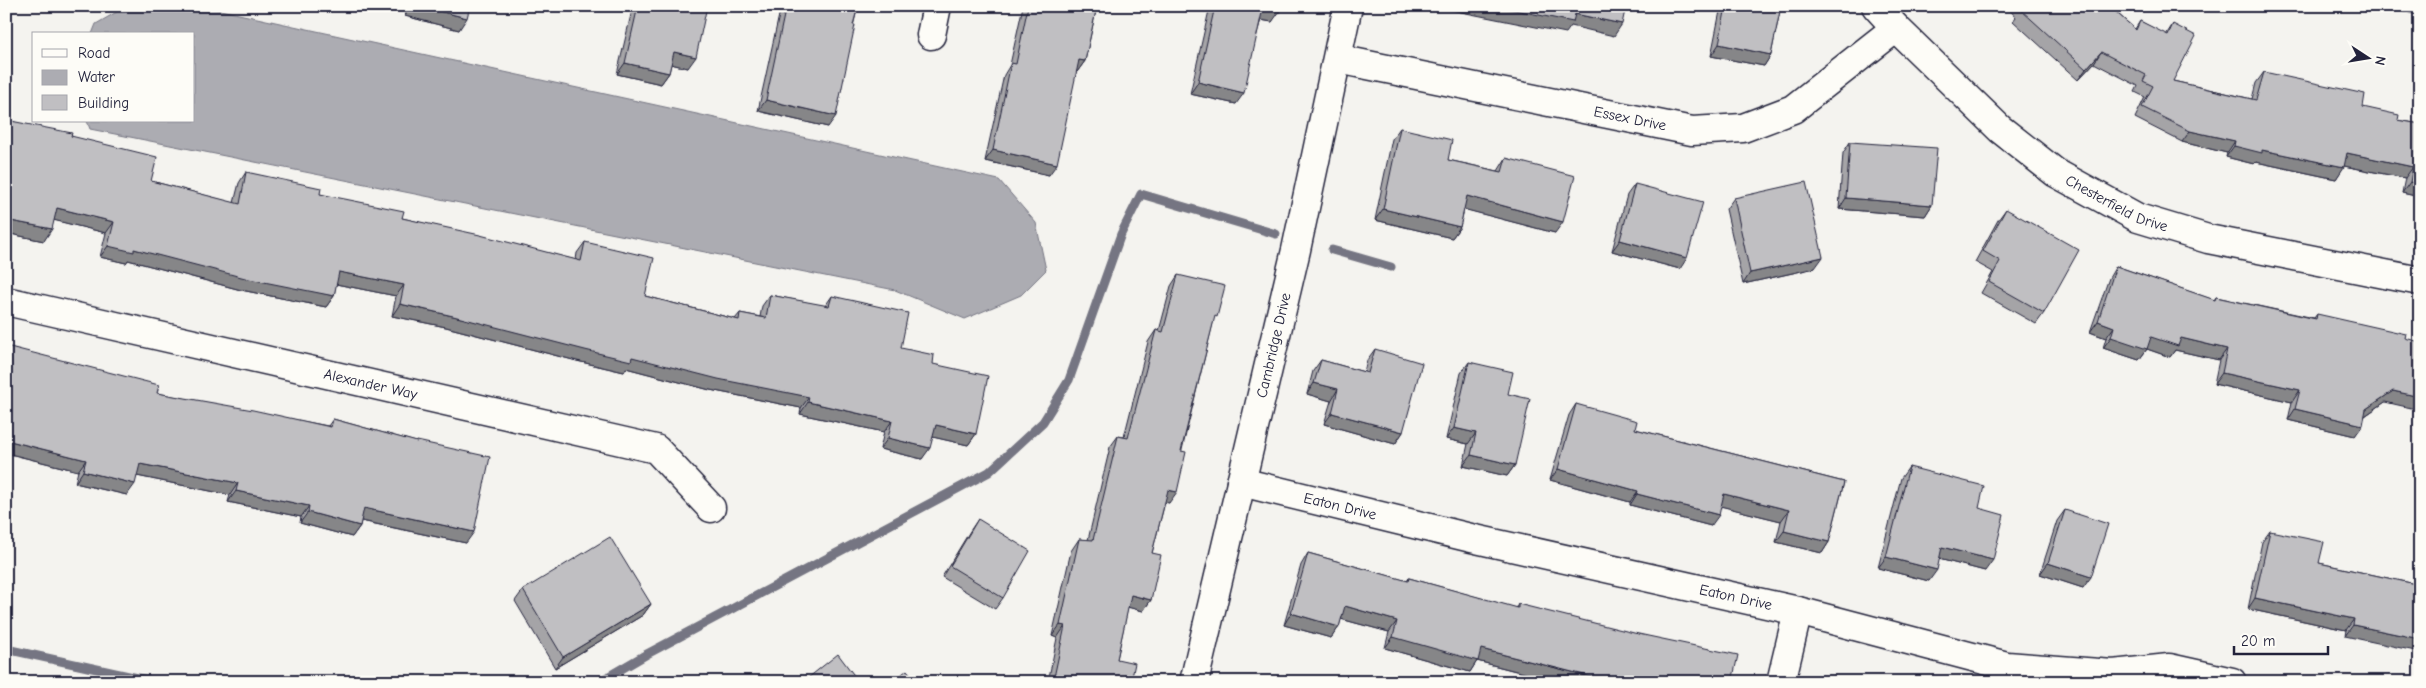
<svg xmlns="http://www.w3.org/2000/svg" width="2426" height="688" viewBox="0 0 2426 688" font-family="'Comic Neue',sans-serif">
  <rect width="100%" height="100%" fill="#f4f3ef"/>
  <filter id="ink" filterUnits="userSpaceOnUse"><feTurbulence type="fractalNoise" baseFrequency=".02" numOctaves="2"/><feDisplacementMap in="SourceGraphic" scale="10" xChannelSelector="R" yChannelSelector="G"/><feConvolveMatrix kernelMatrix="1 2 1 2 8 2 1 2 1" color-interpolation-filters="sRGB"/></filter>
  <g filter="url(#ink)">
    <polygon fill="#acacb2" stroke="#757582" points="127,6 202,6 999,180 1036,223 1046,270 1021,295 965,319 895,290 90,129 87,121 194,121 194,34 92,34 96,24"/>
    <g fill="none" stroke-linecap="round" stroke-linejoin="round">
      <g stroke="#757582" stroke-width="9">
        <polyline points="1332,250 1391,267"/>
        <polyline points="6,649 156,682"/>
        <polyline points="599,682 647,654 989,472 1043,422 1069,380 1121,234 1141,194 1276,234"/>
      </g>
      <defs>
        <g id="street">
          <path id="s1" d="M 1876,6 L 1896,28 L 2000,129 L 2056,173 L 2138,218 L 2208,239 L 2420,281"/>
          <polyline points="931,35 937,6"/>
          <path id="s2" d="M 1338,59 L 1692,131 L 1743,128 L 1793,109 L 1896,28"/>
          <path id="s3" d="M 6,301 L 656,449 L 711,508"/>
          <path id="s4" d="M 1241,482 L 1471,538 L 1798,611 L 2007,666 L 2113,674 L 2169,668 L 2232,682"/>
          <path id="s5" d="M 1194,682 L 1296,250 L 1348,6"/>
          <polyline points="1781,682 1798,611"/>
        </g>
      </defs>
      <use href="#street" stroke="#22223b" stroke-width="31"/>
      <use href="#street" stroke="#fdfcf7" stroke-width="28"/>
    </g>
    <g fill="#a5a4a7" stroke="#22223b">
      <polygon points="407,6 470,6 459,30 405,16"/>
      <polygon points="633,6 707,6 688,68 671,64 669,73 661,84 617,74"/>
      <polygon points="781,6 858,6 828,127 758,111"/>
      <polygon points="1023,6 1097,6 1085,61 1077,72 1076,72 1049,175 985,161 1004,75 1010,65"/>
      <polygon points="1210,6 1281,6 1272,22 1261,20 1236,104 1190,94"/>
      <polygon points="1721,6 1781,6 1771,55 1764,66 1711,56"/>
      <polygon points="2006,6 2109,6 2135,29 2140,21 2166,35 2173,24 2173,81 2252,99 2256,83 2264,72 2398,120 2420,124 2420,197 2402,193 2405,178 2344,166 2336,179 2256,162 2254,164 2226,157 2227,153 2182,142 2135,118 2145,97 2135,92 2138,86 2094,63 2078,80 2013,21 2016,17"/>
      <polygon points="6,120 71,136 151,181 234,203 239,183 246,172 320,194 402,218 576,260 577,253 585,242 645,296 735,319 740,313 760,317 762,306 770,295 825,306 832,296 901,348 933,364 976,434 968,445 933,437 922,459 880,449 884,432 800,414 801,408 710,390 626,368 624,372 577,361 446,327 392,316 396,296 336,284 334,296 326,307 241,290 128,260 126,263 100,257 106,233 54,220 44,241 6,233"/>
      <polygon points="1400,128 1448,160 1498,171 1506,158 1555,233 1464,209 1460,227 1452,238 1375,220 1392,139"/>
      <polygon points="1850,142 1932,205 1925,216 1839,209 1843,153"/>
      <polygon points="1635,184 1680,269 1612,251 1627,195"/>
      <polygon points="1734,198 1815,268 1743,284 1726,209"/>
      <polygon points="2006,209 2044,313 2036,324 1981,293 1993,272 1975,262 1998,220"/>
      <polygon points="2116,266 2214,300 2216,297 2314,318 2317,314 2385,402 2365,416 2355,436 2288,420 2292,402 2214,384 2219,360 2175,350 2170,357 2147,349 2139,360 2103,348 2106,338 2090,332 2109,278"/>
      <polygon points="1178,275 1213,323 1169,503 1165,502 1152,553 1151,600 1143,611 1128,607 1117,659 1131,682 1048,682 1057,638 1052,636 1071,551 1079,539 1088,540 1110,447 1118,436 1124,437 1148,342 1156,330 1159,331 1171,286"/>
      <polygon points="6,346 157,393 328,426 333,419 416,442 417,441 466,543 361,521 360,526 352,537 300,523 301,517 228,502 230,495 137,476 127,495 75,483 78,471 6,453"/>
      <polygon points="1375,349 1403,432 1395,444 1324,424 1331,401 1307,394 1313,371 1321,360 1364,372 1367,360"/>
      <polygon points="1469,362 1508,394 1515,465 1507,476 1463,466 1468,444 1446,439 1461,373"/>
      <polygon points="1576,404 1635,429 1844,482 1829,542 1822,553 1776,542 1781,521 1721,506 1711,526 1630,505 1630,502 1550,480 1569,415"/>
      <polygon points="1909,467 1979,508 1985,571 1939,559 1929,581 1878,568 1901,478"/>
      <polygon points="2065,510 2083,588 2040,574 2057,521"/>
      <polygon points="978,519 1003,598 995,609 942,577 970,531"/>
      <polygon points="2270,531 2319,563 2420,585 2345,636 2346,630 2248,609 2262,542"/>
      <polygon points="1308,553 1407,581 1409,578 1516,608 1518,604 1732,682 1559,682 1477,661 1470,672 1385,648 1389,632 1341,619 1339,627 1331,638 1284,625 1301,565"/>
      <polygon points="523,590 651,604 643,615 555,668 515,601"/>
    </g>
    <g fill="#868688" stroke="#22223b">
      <polygon points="411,6 418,6 467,18 459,30 405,16"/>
      <polygon points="1431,6 1495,6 1575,14 1622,24 1614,36 1571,26 1566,33"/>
      <polygon points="2375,6 2420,6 2420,15"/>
      <polygon points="1263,8 1280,11 1272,22 1255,19"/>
      <polygon points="1719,44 1771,55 1764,66 1711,56"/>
      <polygon points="674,52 696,57 688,68 666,63"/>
      <polygon points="2101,52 2094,63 2078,80 2086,69"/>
      <polygon points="1079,60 1085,61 1077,72 1071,71"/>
      <polygon points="625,63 669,73 661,84 617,74"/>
      <polygon points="1198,82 1244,93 1236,104 1190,94"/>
      <polygon points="766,100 836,116 828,127 758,111"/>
      <polygon points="2190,131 2235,141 2227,153 2182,142"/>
      <polygon points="2234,146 2262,150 2344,167 2336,179 2256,162 2254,164 2226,157"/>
      <polygon points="993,150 1057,164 1049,175 985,161"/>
      <polygon points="2347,153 2413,167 2405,178 2339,165"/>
      <polygon points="6,181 10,182 6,187"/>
      <polygon points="2410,182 2420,184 2420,197 2402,193"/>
      <polygon points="1467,196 1563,222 1555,233 1459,208"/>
      <polygon points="1846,198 1932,205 1925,216 1839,209"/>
      <polygon points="57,208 114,222 106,233 49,219"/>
      <polygon points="1383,209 1460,227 1452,238 1375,220"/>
      <polygon points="6,220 52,229 44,241 6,233"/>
      <polygon points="1620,240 1687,258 1680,269 1612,251"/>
      <polygon points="108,246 134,249 334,296 326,307 241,290 128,260 126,263 100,257"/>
      <polygon points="1823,257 1815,268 1743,284 1750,273"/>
      <polygon points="339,272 404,285 396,296 331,283"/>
      <polygon points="400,304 453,316 809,397 801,408 710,390 626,368 624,372 577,361 446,327 392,316"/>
      <polygon points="2098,321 2114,327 2106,338 2090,332"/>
      <polygon points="2111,337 2151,337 2181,338 2227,349 2219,360 2175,350 2170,357 2147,349 2139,360 2103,348"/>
      <polygon points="2222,373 2300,390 2292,402 2214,384"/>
      <polygon points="1314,383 1338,389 1331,401 1307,394"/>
      <polygon points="2393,391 2420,397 2420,410 2385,402 2359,420 2366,409"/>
      <polygon points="808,402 892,421 884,432 800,414"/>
      <polygon points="2295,409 2363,425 2355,436 2288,420"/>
      <polygon points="1332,413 1403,432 1395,444 1324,424"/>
      <polygon points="936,425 976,434 968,445 928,436"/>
      <polygon points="1454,428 1476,433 1468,444 1446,439"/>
      <polygon points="888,438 930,448 922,459 880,449"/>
      <polygon points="6,440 86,460 78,471 6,453"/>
      <polygon points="1471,455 1515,465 1507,476 1463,466"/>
      <polygon points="140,464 238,483 230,495 132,475"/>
      <polygon points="1558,469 1638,491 1630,502 1550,480"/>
      <polygon points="83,471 135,484 127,495 75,483"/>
      <polygon points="1168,490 1177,492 1169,503 1160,501"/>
      <polygon points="236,491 309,506 301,517 228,502"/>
      <polygon points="1637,494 1719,515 1711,526 1630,505"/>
      <polygon points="1724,494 1789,510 1781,521 1716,505"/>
      <polygon points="364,508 474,532 466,543 357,520"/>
      <polygon points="308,512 360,526 352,537 300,523"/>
      <polygon points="1784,531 1829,542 1822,553 1776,542"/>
      <polygon points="1942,547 1993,560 1985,571 1935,558"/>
      <polygon points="1886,557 1937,570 1929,581 1878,568"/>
      <polygon points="2048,563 2091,577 2083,588 2040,574"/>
      <polygon points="1131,595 1151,600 1143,611 1123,606"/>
      <polygon points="2255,598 2354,619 2346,630 2248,609"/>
      <polygon points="651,604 643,615 555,668 563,657"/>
      <polygon points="1345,606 1397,621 1389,632 1337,618"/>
      <polygon points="1291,613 1339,627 1331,638 1284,625"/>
      <polygon points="1060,625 1065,626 1057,638 1052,636"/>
      <polygon points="2353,625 2420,639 2420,652 2345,636"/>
      <polygon points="1393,637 1481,649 1612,682 1559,682 1477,661 1470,672 1385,648"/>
    </g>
    <g fill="#c0bfc2" stroke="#22223b">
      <polygon points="418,6 470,6 467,18"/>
      <polygon points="638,6 707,6 696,57 674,52 669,73 625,63"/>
      <polygon points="786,6 858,6 853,25 855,25 836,116 766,100"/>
      <polygon points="1028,6 1097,6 1085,61 1079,60 1057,164 993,150 1011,63 1016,64"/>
      <polygon points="1215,6 1281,6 1280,11 1263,8 1244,93 1198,82"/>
      <polygon points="1495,6 1626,6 1622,24 1575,14 1573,22"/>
      <polygon points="1726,6 1781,6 1771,55 1719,44"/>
      <polygon points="2024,6 2109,6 2136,30 2140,21 2168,35 2173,24 2196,36 2173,81 2256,100 2264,72 2365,94 2363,107 2399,115 2398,120 2420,124 2420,184 2410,182 2413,167 2347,153 2344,167 2262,150 2262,153 2234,146 2235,141 2190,131 2142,107 2153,86 2143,81 2146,75 2101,52 2086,69 2021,10"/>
      <polygon points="6,120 72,133 71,136 157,157 151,181 240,204 246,172 321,188 320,194 404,211 402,218 480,235 581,261 585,242 654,258 645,296 739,320 740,313 766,318 770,295 829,306 832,296 908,313 901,348 934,355 933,364 988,376 976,434 936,425 930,448 888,438 892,421 808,402 809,397 718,379 632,357 631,361 585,350 453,316 400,304 404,285 339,272 334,296 249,279 134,249 134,252 108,246 114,222 57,208 52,229 6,220 6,200 10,182 6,181"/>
      <polygon points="1400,128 1452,140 1448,160 1502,172 1506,158 1575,176 1563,222 1467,196 1460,227 1383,209"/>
      <polygon points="1850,142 1937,148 1932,205 1846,198"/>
      <polygon points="1806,182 1823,257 1750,273 1734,198"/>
      <polygon points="1635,184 1703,202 1687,258 1620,240"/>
      <polygon points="2006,209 2079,250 2044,313 1989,282 2000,261 1983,251"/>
      <polygon points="2116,266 2215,300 2216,297 2316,319 2317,314 2406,334 2405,338 2420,342 2420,397 2393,391 2366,409 2363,425 2295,409 2300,390 2222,373 2227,349 2181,338 2178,346 2151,337 2147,349 2111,337 2114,327 2098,321"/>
      <polygon points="1178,275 1225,286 1217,317 1215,316 1181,451 1186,452 1177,492 1168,490 1152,553 1161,555 1151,600 1131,595 1117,659 1135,663 1131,682 1053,682 1065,626 1060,625 1079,539 1093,540 1118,436 1128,438 1156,330 1163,332"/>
      <polygon points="6,346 159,385 157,393 253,410 331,427 333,419 417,442 417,441 490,457 474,532 364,508 360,526 308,512 309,506 236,491 238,483 140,464 135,484 83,471 86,460 6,440"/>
      <polygon points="1375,349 1422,363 1403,432 1332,413 1338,389 1314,383 1321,360 1368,373"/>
      <polygon points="1469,362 1513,372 1508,394 1530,399 1515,465 1471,455 1476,433 1454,428"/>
      <polygon points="1576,404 1637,421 1635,429 1844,482 1829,542 1784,531 1789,510 1724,494 1719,515 1637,494 1638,491 1558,469"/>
      <polygon points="1909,467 1984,486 1979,508 2004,515 1993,560 1942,547 1937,570 1886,557"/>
      <polygon points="2065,510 2108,524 2091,577 2048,563"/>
      <polygon points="978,519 1030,551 1003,598 950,566"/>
      <polygon points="2270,531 2324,542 2319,563 2420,585 2420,639 2353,625 2354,619 2255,598"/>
      <polygon points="610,537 651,604 563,657 523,590"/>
      <polygon points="1308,553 1408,581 1409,578 1518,608 1518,604 1634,633 1738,655 1732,682 1612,682 1481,649 1478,661 1393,637 1397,621 1345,606 1339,627 1291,613"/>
      <polygon points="838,654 859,682 803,682"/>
      <polygon points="907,670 917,682 892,682"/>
    </g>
  </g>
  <g text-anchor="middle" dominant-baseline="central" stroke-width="5" stroke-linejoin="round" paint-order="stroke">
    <g font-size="15" fill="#22223b" stroke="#fdfcf7">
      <text stroke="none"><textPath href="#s2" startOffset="298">Essex Drive</textPath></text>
      <text stroke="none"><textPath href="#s1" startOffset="314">Chesterfield Drive</textPath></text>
      <text stroke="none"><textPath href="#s5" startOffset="346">Cambridge Drive</textPath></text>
      <text stroke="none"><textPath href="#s3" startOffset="374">Alexander Way</textPath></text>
      <text stroke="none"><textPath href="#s4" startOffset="102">Eaton Drive</textPath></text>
      <text stroke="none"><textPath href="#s4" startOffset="508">Eaton Drive</textPath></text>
    </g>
  </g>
  <rect width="2426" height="688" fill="none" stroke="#fdfcf7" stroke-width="25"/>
  <rect x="12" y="12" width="2401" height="663" fill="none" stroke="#22223b" stroke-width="2" filter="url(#ink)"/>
  <rect x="32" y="32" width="162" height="90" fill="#fdfcf7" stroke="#a5a5ac"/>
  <rect x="42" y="49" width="25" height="8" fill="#fdfcf7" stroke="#a5a5ac"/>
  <text x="78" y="58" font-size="15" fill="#22223b">Road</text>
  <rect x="42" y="70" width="25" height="15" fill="#acacb2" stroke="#a5a5ac"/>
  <text x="78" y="82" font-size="15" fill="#22223b">Water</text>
  <rect x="42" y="95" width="25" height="15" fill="#c0bfc2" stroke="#a5a5ac"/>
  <text x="78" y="108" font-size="15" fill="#22223b">Building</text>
  <g transform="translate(2368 58) rotate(102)" stroke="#fdfcf7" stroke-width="4" paint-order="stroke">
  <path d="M0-4L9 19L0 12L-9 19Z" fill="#22223b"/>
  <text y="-8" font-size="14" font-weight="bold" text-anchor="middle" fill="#22223b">N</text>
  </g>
  <path d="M2234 646v8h94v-8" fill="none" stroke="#22223b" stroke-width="2.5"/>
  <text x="2241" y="646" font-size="15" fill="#22223b" stroke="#fdfcf7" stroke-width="4" paint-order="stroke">20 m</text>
</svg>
